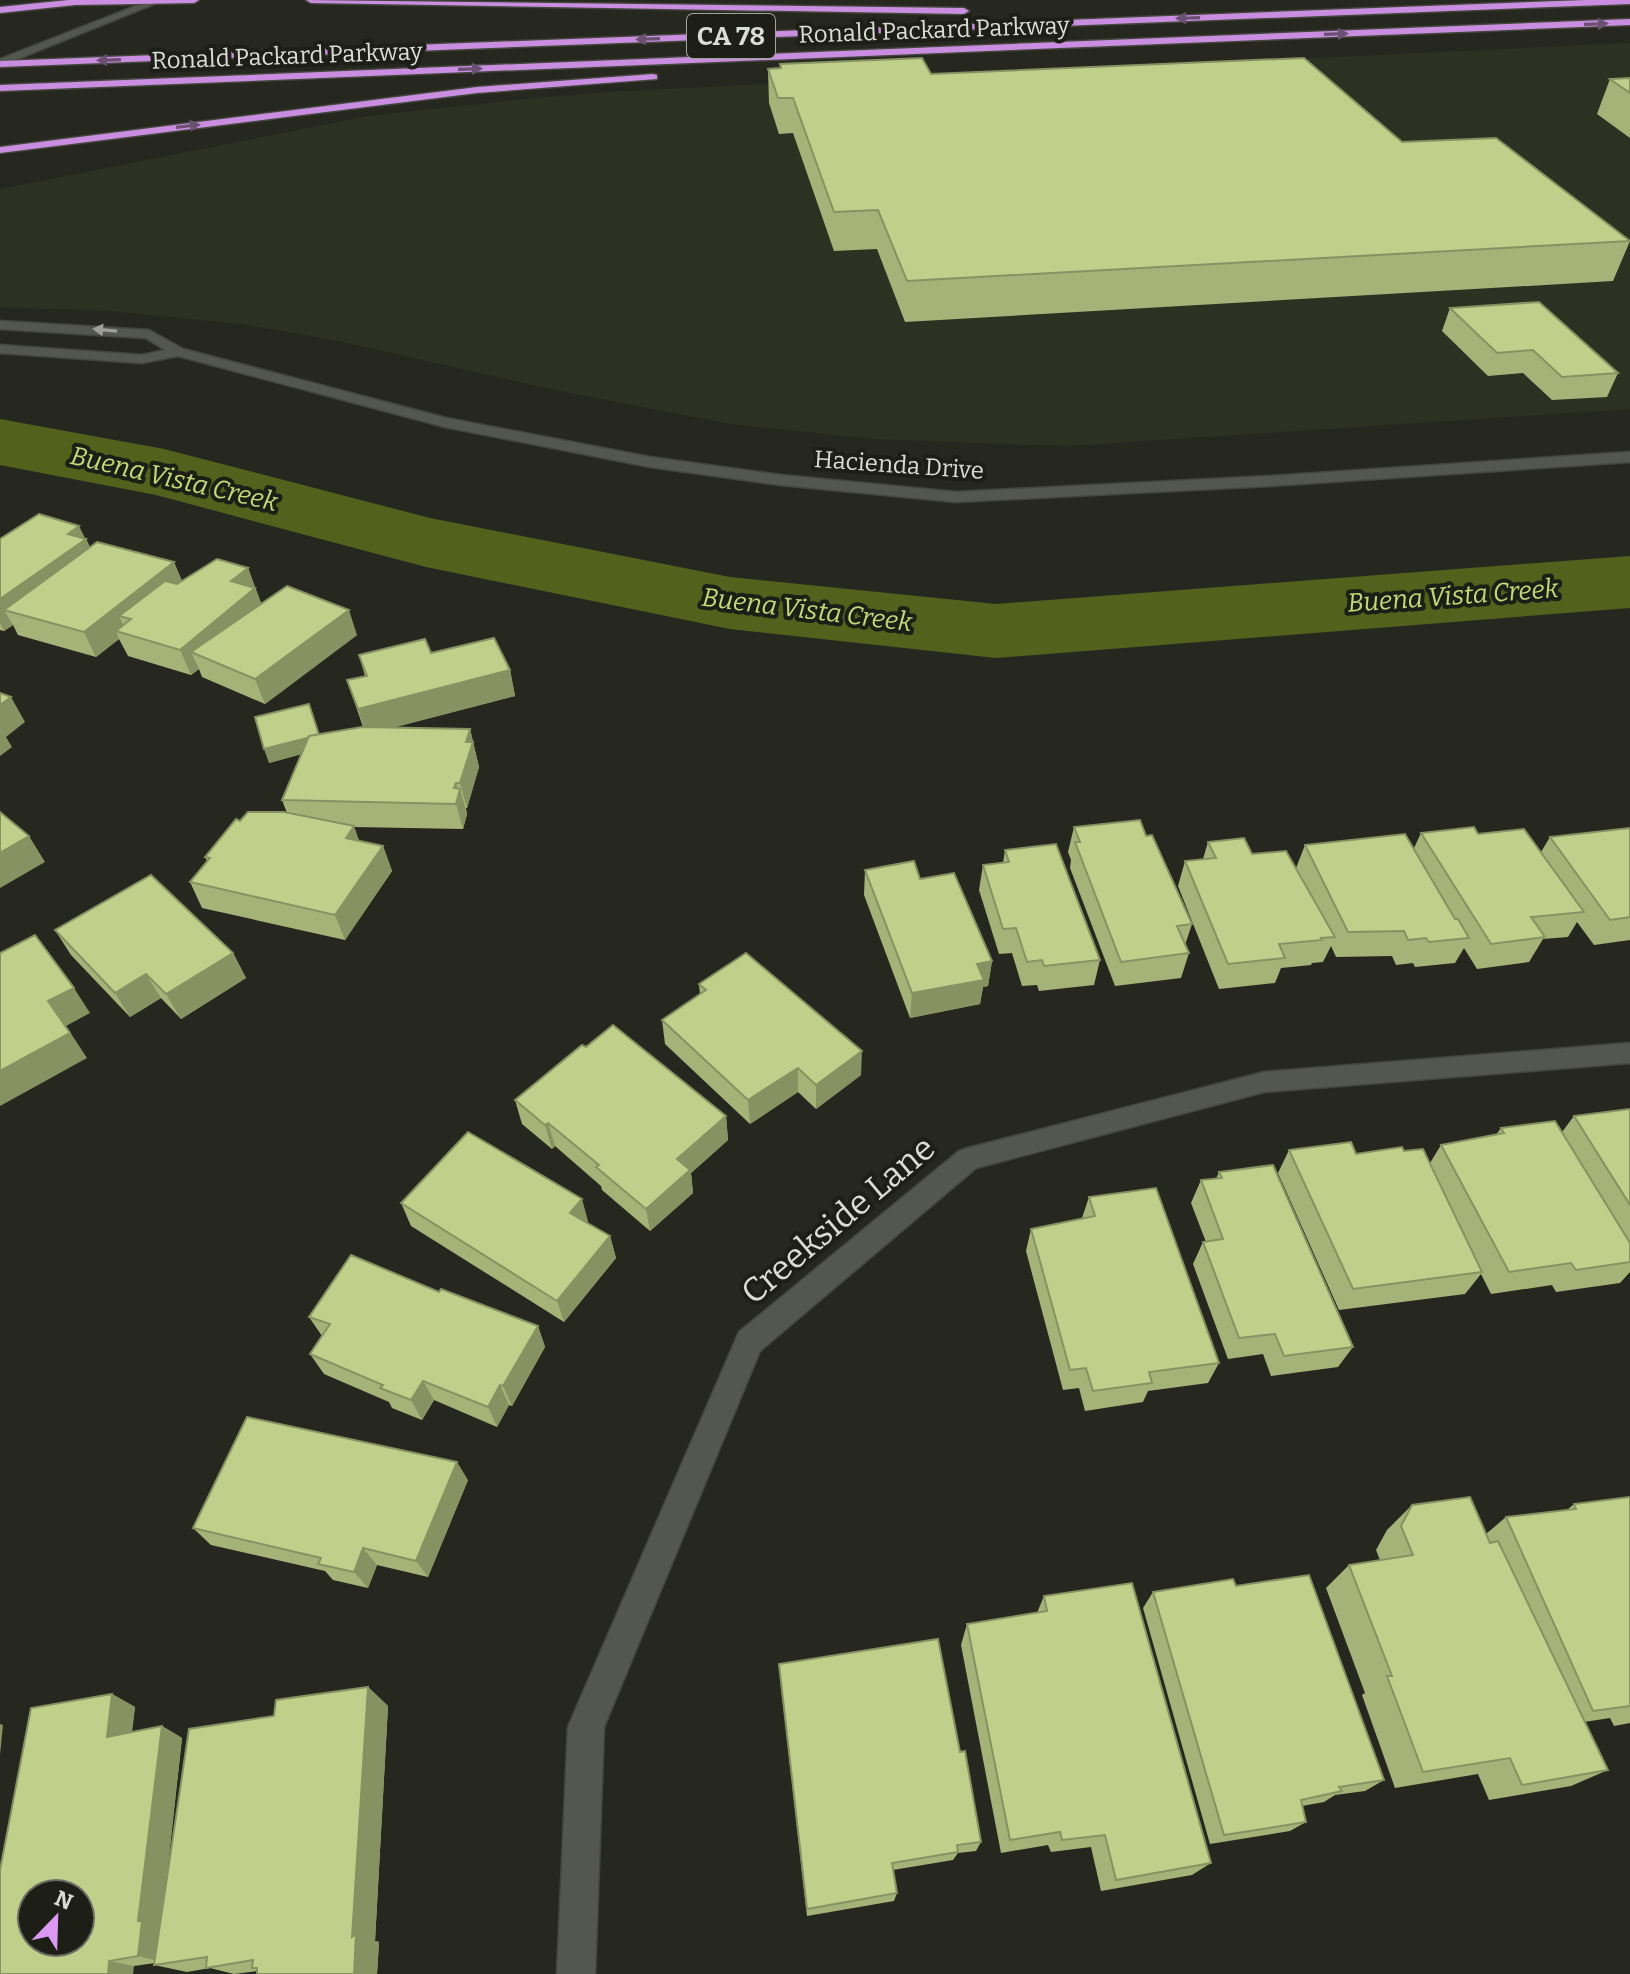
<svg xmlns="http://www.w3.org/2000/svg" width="1630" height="1974" viewBox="0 0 1630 1974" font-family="Bitter,serif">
  <rect width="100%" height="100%" fill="#262820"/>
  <polygon fill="#2d3122" points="1630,43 1630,409 1068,446 873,439 730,424 555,390 338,341 241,324 111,311 0,307 0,189 368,116 534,98 625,91"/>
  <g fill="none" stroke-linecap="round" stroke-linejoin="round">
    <polygon fill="#54611c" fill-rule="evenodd" points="0,419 164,449 430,518 730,577 996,604 1630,556 1630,608 996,658 730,629 426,567 156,495 0,465"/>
    <defs>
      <polygon id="street" points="1630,1043 1630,1063 1264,1092 976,1168 760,1351 604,1727 595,1974 557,1974 568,1727 739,1332 959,1151 968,1148 1264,1072"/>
      <g id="secondary">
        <polygon points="151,0 164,0 0,66 0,59"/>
        <polygon points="0,321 149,330 183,349 446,418 650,457 781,475 956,492 1270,476 1630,452 1630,462 1270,486 956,502 781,485 650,467 445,427 178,356 142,363 0,353 0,345 142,355 165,350 146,338 0,329"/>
      </g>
      <g id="highway">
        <polygon points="68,0 199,0 194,3 75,5 0,13 0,7"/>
        <polygon points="306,0 964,8 969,11 964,14 311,3"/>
        <polygon points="1585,0 1630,0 1630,4 0,67 0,61"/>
        <polygon points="1630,19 1630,25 0,91 0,85"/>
        <polygon points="653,74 657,75 657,79 477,93 0,153 0,147 477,87"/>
      </g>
    </defs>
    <use href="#street" stroke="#44463e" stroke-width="3"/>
    <use href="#secondary" stroke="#44463e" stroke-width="3"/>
    <use href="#highway" stroke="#44463e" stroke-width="3"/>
    <use href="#street" fill="#54574d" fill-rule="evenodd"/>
    <use href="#secondary" fill="#54574d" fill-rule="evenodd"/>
    <use href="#highway" fill="#ca8ee0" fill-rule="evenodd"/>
  </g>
  <g fill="#a5b378">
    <polygon points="780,64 931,74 1402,142 1630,241 1613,281 905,322 877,249 834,251 793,133 779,134 769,103 768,69 780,68"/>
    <polygon points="1630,78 1630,138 1597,114 1610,79"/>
    <polygon points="1450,308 1618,373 1607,397 1552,400 1523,373 1488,376 1442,331"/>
    <polygon points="85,538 86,539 90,547 174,562 182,581 248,568 261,604 357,635 265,704 202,677 199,669 191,675 128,656 119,639 96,657 18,635 13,625 4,631 0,630 0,539"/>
    <polygon points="431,653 510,670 515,696 394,727 470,729 479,767 467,808 466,808 467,814 463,829 354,827 359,841 383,846 392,871 345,940 202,908 190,882 207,861 205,857 240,821 287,813 282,800 301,754 269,763 319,734 363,727 347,680 365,676 359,655"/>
    <polygon points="1074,827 1146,836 1192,924 1185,945 1189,953 1181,978 1115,986 1070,868 1071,860 1068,852"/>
    <polygon points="1630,828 1630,940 1594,945 1577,922 1568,937 1543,939 1529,962 1477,969 1464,948 1455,963 1415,967 1413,963 1396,965 1392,956 1336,957 1331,946 1323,962 1312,963 1311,965 1281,968 1275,983 1219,989 1178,886 1185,861 1203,859 1208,842 1296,868 1305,845 1414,848 1421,833 1478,834 1541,852 1550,837"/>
    <polygon points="1005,850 1100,960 1094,985 1039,991 1037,985 1022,986 1012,953 999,954 979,890 983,865 1003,863"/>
    <polygon points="865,870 920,879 992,961 988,986 983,987 980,1004 910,1018 864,895"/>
    <polygon points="55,930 233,953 246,978 181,1019 161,998 130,1017 71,955"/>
    <polygon points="699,984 861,1075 816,1109 798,1092 750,1124 665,1044 662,1020 700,994"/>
    <polygon points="515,1100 726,1116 728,1140 691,1173 693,1193 650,1231 602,1190 601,1186 555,1146 552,1149 522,1124"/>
    <polygon points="1630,1109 1630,1272 1620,1283 1556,1292 1552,1285 1491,1294 1481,1274 1465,1294 1339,1310 1278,1173 1289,1150 1356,1154 1404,1151 1430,1163 1441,1145 1496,1135 1501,1128 1562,1132 1574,1116"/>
    <polygon points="1219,1172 1353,1347 1338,1367 1271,1376 1263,1354 1228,1359 1193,1264 1203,1242 1206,1242 1191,1203 1201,1180 1216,1179"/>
    <polygon points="1089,1197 1219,1363 1208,1383 1148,1391 1143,1402 1085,1411 1079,1388 1063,1390 1026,1251 1031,1229 1082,1218"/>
    <polygon points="401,1203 588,1221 587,1223 610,1236 616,1258 564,1322 411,1226"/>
    <polygon points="439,1292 538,1326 545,1347 512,1406 509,1405 497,1427 434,1400 422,1420 392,1408 389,1402 324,1374 310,1354 322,1336 309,1317"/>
    <polygon points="468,1480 428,1577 377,1565 368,1588 333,1580 325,1571 211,1545 193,1528"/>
    <polygon points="1630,1497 1630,1723 1614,1726 1610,1718 1584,1722 1608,1770 1571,1786 1489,1800 1478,1774 1395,1788 1362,1695 1365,1693 1326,1588 1349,1565 1380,1560 1376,1550 1387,1530 1412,1505 1486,1534 1506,1517 1566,1511 1574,1504"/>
    <polygon points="1236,1586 1384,1780 1365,1791 1335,1795 1324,1802 1302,1806 1306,1822 1290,1831 1210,1844 1143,1608 1153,1592"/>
    <polygon points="1044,1596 1211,1863 1192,1875 1101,1891 1091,1847 1051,1852 1048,1845 1001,1853 961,1645 967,1624 1037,1613"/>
    <polygon points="780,1677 960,1752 981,1842 976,1851 958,1853 953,1860 893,1870 897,1893 894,1901 807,1916"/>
    <polygon points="368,1687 388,1706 375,1941 379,1942 377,1974 257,1974 257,1971 234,1974 210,1968 187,1972 154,1965 155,1963 134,1966 0,1974 112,1694 135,1707 132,1732 162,1726 182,1738 165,1893 274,1716"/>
  </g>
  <g fill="#869261">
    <polygon points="79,526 98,564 4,610 13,625 4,631 0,623 0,599 68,534"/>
    <polygon points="174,562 184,587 131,619 119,616 127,633 116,631 119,639 96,657 84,632"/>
    <polygon points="248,568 265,613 191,652 199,669 191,675 180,650 231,581"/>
    <polygon points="349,610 357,635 265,704 255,679"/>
    <polygon points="510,670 515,696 366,735 358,709"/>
    <polygon points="11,697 25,722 6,737 12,747 0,756 0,705"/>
    <polygon points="309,704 324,748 269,763 264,749"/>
    <polygon points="470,729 479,767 467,808 460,783 466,742"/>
    <polygon points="456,783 459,794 460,789 467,814 463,829 456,804 454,788"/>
    <polygon points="354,826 363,852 346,838"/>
    <polygon points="29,836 45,862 0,888 0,853"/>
    <polygon points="383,846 392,871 345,940 335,915"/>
    <polygon points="233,953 246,978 181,1019 166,994"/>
    <polygon points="992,961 988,986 983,987 980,1004 910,1018 912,993 977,964"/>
    <polygon points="146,974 161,998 130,1017 115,993"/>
    <polygon points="74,988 90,1013 66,1026 87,1058 0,1106 0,1071 48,1001"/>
    <polygon points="862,1051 861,1075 816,1109 816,1085"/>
    <polygon points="798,1068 798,1092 750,1124 748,1100"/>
    <polygon points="726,1116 728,1140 691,1173 693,1193 650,1231 646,1209 677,1159"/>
    <polygon points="548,1123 555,1146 552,1149 545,1125"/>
    <polygon points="582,1199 588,1221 576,1235 570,1213"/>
    <polygon points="610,1236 616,1258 564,1322 557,1301"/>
    <polygon points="538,1326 545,1347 512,1406 503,1386"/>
    <polygon points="423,1381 434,1400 422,1420 411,1400"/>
    <polygon points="500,1385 509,1405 497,1427 488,1407"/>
    <polygon points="457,1462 468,1480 428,1577 416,1561"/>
    <polygon points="363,1548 377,1565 368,1588 354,1572"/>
    <polygon points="368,1687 388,1706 375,1941 379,1942 377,1974 354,1974 352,1937"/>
    <polygon points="112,1694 135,1707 129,1749 107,1737"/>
    <polygon points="0,1724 3,1725 0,1755"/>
    <polygon points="162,1726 182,1738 161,1926 162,1962 138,1956 138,1921"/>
    <polygon points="109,1961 134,1966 133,1974 108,1974"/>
  </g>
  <g fill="#c0d08b" stroke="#869261" stroke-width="2" fill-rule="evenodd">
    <polygon points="922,58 931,74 1304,58 1402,142 1496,138 1630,241 907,281 878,210 834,212 793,98 778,98 768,69 781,68 780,64"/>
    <polygon points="1630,78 1630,93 1610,79"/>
    <polygon points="1539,302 1618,373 1562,377 1533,350 1497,353 1450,308"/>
    <polygon points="39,514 79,526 68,534 86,539 0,599 0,539"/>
    <polygon points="97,542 174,562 84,632 4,610"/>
    <polygon points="217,559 248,568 231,581 255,588 180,650 116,631 131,619 119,616 165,581 177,584"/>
    <polygon points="287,586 349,610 255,679 191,652"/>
    <polygon points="494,638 510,670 358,709 347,680 367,676 359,655 425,639 431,653"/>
    <polygon points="0,693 11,697 0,705"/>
    <polygon points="309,704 319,735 264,749 255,717"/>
    <polygon points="362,727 470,729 466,742 473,742 460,783 456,783 454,788 460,789 456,804 282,800 309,736"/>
    <polygon points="0,812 29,836 0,853"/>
    <polygon points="248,812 284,812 354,826 346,838 383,846 335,915 190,882 210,858 205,857 236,819 240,821"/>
    <polygon points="1140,820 1146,836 1152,835 1192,924 1177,926 1189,953 1121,962 1075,842 1080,842 1074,827"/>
    <polygon points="1474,827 1478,834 1524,829 1584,912 1531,917 1545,937 1491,944 1421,833"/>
    <polygon points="1630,828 1630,917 1610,920 1550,837"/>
    <polygon points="1405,834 1455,919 1458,919 1469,938 1429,942 1426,938 1408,940 1404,931 1348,932 1305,845"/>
    <polygon points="1244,838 1252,854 1286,851 1335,937 1321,938 1322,940 1279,944 1285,958 1228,964 1185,861 1216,858 1208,842"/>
    <polygon points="1056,844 1100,960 1044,966 1042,960 1027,962 1016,928 1003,929 983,865 1009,862 1005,850"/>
    <polygon points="914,861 920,879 954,873 992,961 977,964 984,980 912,993 865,870"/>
    <polygon points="151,875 233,953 166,994 146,974 115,993 55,930"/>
    <polygon points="35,935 74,988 48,1001 70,1033 0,1071 0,953"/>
    <polygon points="746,953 862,1051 816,1085 798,1068 748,1100 662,1020 706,990 699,984"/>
    <polygon points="613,1025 726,1116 677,1159 690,1170 646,1209 596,1167 599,1165 548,1123 545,1125 515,1100 582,1045 586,1047"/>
    <polygon points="1630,1109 1630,1205 1574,1116"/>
    <polygon points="1555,1121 1630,1243 1630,1262 1576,1270 1571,1263 1509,1272 1441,1145 1504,1133 1501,1128"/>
    <polygon points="468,1132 582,1199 570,1213 610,1236 557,1301 401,1203"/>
    <polygon points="1351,1142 1356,1154 1402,1147 1404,1151 1423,1149 1482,1272 1353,1289 1289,1150"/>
    <polygon points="1273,1165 1353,1347 1284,1356 1275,1334 1239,1338 1203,1242 1223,1239 1201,1180 1222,1178 1219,1172"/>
    <polygon points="1156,1188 1219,1363 1149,1372 1152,1383 1093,1391 1086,1368 1070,1370 1031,1229 1095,1216 1089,1197"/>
    <polygon points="351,1255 439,1292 441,1289 538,1326 503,1386 500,1385 488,1407 423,1381 411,1400 380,1388 383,1385 310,1354 330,1324 309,1317"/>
    <polygon points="247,1417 457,1462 416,1561 363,1548 354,1572 318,1564 321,1558 193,1528"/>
    <polygon points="1470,1497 1490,1543 1498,1541 1608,1770 1522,1785 1510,1758 1423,1772 1387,1676 1392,1676 1349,1565 1413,1555 1401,1526 1412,1505"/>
    <polygon points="1630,1497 1630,1706 1593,1711 1506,1517 1576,1509 1574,1504"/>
    <polygon points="1309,1575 1384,1780 1339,1787 1342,1791 1301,1800 1306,1822 1224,1835 1153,1592 1233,1579 1236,1586"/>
    <polygon points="1132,1583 1211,1863 1116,1880 1105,1835 1062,1840 1060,1832 1010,1840 967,1624 1047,1611 1044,1596"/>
    <polygon points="938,1639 960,1752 965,1751 981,1842 957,1845 958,1852 892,1863 897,1893 807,1909 779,1664"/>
    <polygon points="368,1687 352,1937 356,1934 354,1974 257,1974 257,1968 252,1968 253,1960 206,1968 207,1957 154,1965 189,1729 274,1716 276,1700"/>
    <path d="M 112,1694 L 107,1737 L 162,1726 L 138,1921 L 142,1921 L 138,1956 L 109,1961 L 108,1974 L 0,1974 L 0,1870 L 31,1708 ZM 32,1894 L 80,1894 L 80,1942 L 32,1942 Z"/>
  </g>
  <defs><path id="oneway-solid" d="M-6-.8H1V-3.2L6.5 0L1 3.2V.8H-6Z" transform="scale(2)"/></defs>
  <g fill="#6b5171">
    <use href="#oneway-solid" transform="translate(1188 18) rotate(178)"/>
    <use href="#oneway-solid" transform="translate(1596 24) rotate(-2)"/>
    <use href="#oneway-solid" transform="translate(1336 34) rotate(-2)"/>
    <use href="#oneway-solid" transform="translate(648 39) rotate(178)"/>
    <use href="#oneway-solid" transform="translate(109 60) rotate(178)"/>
    <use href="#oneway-solid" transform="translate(470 69) rotate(-2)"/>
    <use href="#oneway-solid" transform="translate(188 126) rotate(-7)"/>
  </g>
  <use fill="#9ea098" href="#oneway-solid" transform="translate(105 330) rotate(-175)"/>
  <g text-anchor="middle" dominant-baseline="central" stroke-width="8" stroke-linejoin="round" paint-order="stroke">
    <g font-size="24" fill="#dadcd6" stroke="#1d1f17">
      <text transform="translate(934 30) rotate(-2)">Ronald Packard Parkway</text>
      <text transform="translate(287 56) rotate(-2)">Ronald Packard Parkway</text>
      <text transform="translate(899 465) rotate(4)">Hacienda Drive</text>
    </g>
    <rect fill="#1d1f17" stroke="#a1a39d" stroke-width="2" x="687" y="14" width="88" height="44" rx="6"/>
    <g font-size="26" font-weight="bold" fill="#dadcd6">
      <text x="731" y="36">CA 78</text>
    </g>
    <g font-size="26" font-style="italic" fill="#c3d878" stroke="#1d1f17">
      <text transform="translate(174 479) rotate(13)">Buena Vista Creek</text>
      <text transform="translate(1453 596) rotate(-4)">Buena Vista Creek</text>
      <text transform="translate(807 610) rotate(7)">Buena Vista Creek</text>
    </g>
    <g font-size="34" fill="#dadcd6" stroke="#1d1f17">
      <text transform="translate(838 1220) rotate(-40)">Creekside Lane</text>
    </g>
  </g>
  <g transform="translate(56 1918) rotate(23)"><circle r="38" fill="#1d1f17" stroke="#696b63" stroke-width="2"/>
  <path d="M0-6L14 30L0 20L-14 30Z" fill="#dc99f4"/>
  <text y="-12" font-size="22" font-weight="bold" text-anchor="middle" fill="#dadcd6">N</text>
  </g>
</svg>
